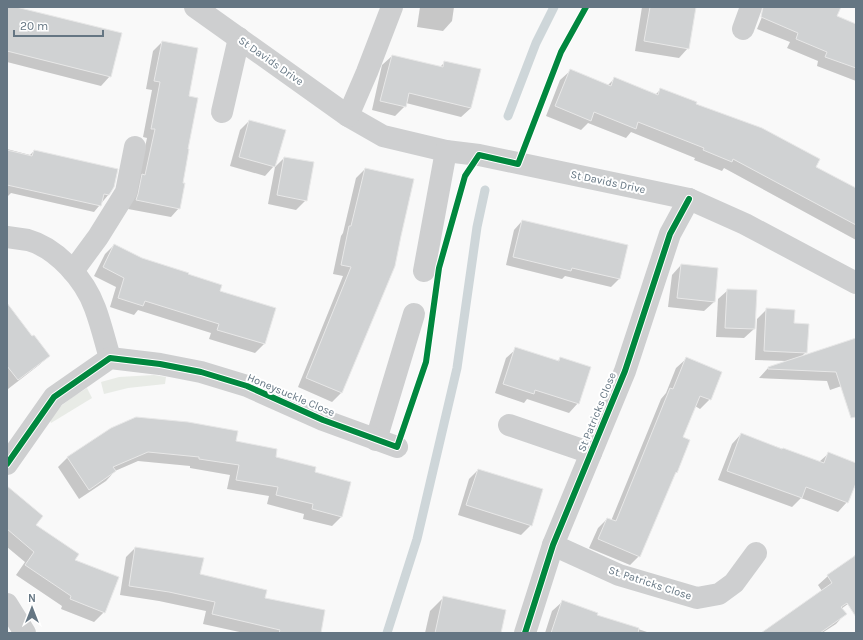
<svg xmlns="http://www.w3.org/2000/svg" width="863" height="640" viewBox="0 0 863 640" font-family="Karla,sans-serif">
  <rect width="100%" height="100%" fill="#f9f9f9"/>
  <g fill="#e8ebe6">
    <polygon points="154,375 166,377 165,384 128,388 104,394 101,382 119,377"/>
    <polygon points="87,388 92,398 51,423 48,416 74,396"/>
  </g>
  <g fill="#0003">
    <polygon points="7,7 13,7 110,76 101,86 7,62"/>
    <polygon points="420,7 454,7 452,21 443,31 417,27"/>
    <polygon points="642,7 695,7 688,48 679,58 635,51"/>
    <polygon points="766,7 827,7 836,17 856,25 856,81 817,66 818,61 787,48 790,42 757,29"/>
    <polygon points="162,42 188,97 179,208 171,217 128,209 138,180 147,138 143,137 152,90 146,89 153,51"/>
    <polygon points="392,56 439,68 445,62 471,108 461,117 406,103 405,106 395,116 372,110 382,65"/>
    <polygon points="570,71 607,86 614,79 655,95 661,89 695,104 856,190 856,240 724,168 722,171 694,160 695,158 631,132 626,138 588,123 581,130 546,116 560,80"/>
    <polygon points="249,121 274,166 265,176 230,166 240,130"/>
    <polygon points="7,149 30,155 34,151 109,194 94,212 11,193 7,197"/>
    <polygon points="284,158 306,200 296,210 268,204 275,167"/>
    <polygon points="365,169 394,266 341,393 332,402 298,387 343,276 333,274 341,236 343,233 356,178"/>
    <polygon points="522,221 627,246 619,279 611,287 565,276 562,279 506,265 514,230"/>
    <polygon points="114,245 141,259 187,275 219,292 264,344 255,353 209,339 211,333 138,310 134,315 110,307 116,287 94,276 105,254"/>
    <polygon points="681,265 714,302 704,311 668,307 672,275"/>
    <polygon points="728,290 754,329 744,338 716,337 718,299"/>
    <polygon points="767,309 806,352 802,356 856,339 856,381 830,390 827,381 759,378 768,368 787,361 755,360 757,319"/>
    <polygon points="7,312 49,356 39,365 8,389 7,387"/>
    <polygon points="516,349 557,362 560,358 578,403 569,413 527,399 524,403 495,393 506,358"/>
    <polygon points="686,359 710,399 700,409 695,406 681,438 677,472 673,476 639,556 630,565 589,548 598,528 607,519 611,521 661,399 666,393 676,368"/>
    <polygon points="111,429 235,442 313,473 341,517 332,526 303,519 304,514 267,504 269,496 227,489 230,475 190,468 190,466 138,461 115,471 106,481 79,499 58,467 67,458"/>
    <polygon points="741,434 819,462 829,453 856,464 856,480 847,502 838,512 801,498 792,507 718,480 732,444"/>
    <polygon points="478,470 531,525 521,535 458,515 469,479"/>
    <polygon points="7,497 34,525 73,560 104,612 94,622 61,609 62,606 16,575 25,562 7,547"/>
    <polygon points="135,548 199,575 264,599 320,633 244,633 203,624 206,611 159,601 120,595 126,557"/>
    <polygon points="856,554 856,598 841,609 845,614 836,624 822,633 764,633 822,591 818,585 828,576 851,560"/>
    <polygon points="444,597 500,633 425,633 430,611"/>
    <polygon points="562,602 596,615 650,633 545,633 552,611"/>
  </g>
  <g fill="none" stroke-linecap="round" stroke-linejoin="round">
    <g stroke="#ced6d9" stroke-width="9">
      <polyline points="508,116 536,43 554,7"/>
      <polyline points="387,633 417,539 457,368 477,227 485,190"/>
    </g>
  </g>
  <g fill="#d0d2d3" stroke="#e8e8e8">
    <polygon points="7,7 16,7 122,33 111,77 7,51"/>
    <polygon points="650,7 696,7 689,49 644,41"/>
    <polygon points="763,7 841,7 837,16 856,24 856,68 825,57 827,52 796,39 798,33 761,17"/>
    <polygon points="162,41 198,48 189,96 198,98 188,149 189,149 183,183 185,183 180,209 136,200 138,194 142,174 145,175 155,129 151,129 160,82 154,81"/>
    <polygon points="392,55 443,67 444,61 481,69 471,108 409,93 406,107 380,101"/>
    <polygon points="570,69 611,86 614,77 658,95 660,88 697,102 696,104 762,128 820,159 816,167 856,188 856,225 733,159 732,162 703,150 704,148 638,122 636,129 594,112 591,121 555,106"/>
    <polygon points="249,120 286,130 275,167 239,157"/>
    <polygon points="7,150 32,156 34,150 118,169 114,187 109,195 104,194 101,206 7,185"/>
    <polygon points="284,157 314,162 307,201 277,195"/>
    <polygon points="365,168 414,179 401,236 395,266 342,393 306,378 351,267 341,265 349,226 351,226"/>
    <polygon points="522,220 628,245 620,279 572,268 571,271 513,257"/>
    <polygon points="114,244 142,258 189,273 188,274 222,285 220,291 276,308 265,344 217,330 219,324 145,301 143,306 118,298 124,278 103,267"/>
    <polygon points="681,264 718,268 715,302 677,298"/>
    <polygon points="727,289 757,290 755,329 725,328"/>
    <polygon points="7,303 32,336 34,335 50,356 18,380 7,366"/>
    <polygon points="766,308 795,310 794,323 809,324 807,353 764,351"/>
    <polygon points="856,338 856,417 851,418 836,372 768,369 768,367"/>
    <polygon points="515,347 559,361 560,357 591,367 579,404 535,390 534,394 503,384"/>
    <polygon points="686,357 722,372 711,400 700,396 683,437 690,440 677,473 676,472 640,557 598,539 607,518 616,521 670,388 673,389"/>
    <polygon points="136,417 188,422 238,431 236,441 277,449 276,457 316,467 315,472 351,482 342,517 312,509 313,504 276,495 278,487 236,480 239,465 199,459 199,457 148,452 113,467 116,471 89,490 67,457 111,428"/>
    <polygon points="741,433 782,449 783,448 824,463 828,452 856,463 856,483 848,503 806,487 802,498 727,471"/>
    <polygon points="478,469 543,489 532,526 466,505"/>
    <polygon points="7,486 43,516 36,525 79,554 75,560 119,577 105,613 70,599 71,596 25,565 34,552 7,529"/>
    <polygon points="135,547 204,558 200,574 267,590 265,598 325,610 321,633 279,633 280,630 212,614 215,602 169,592 129,586"/>
    <polygon points="856,555 856,617 847,603 841,607 847,614 820,633 761,633 832,583 827,575"/>
    <polygon points="443,596 506,610 501,633 435,633"/>
    <polygon points="562,600 598,613 597,615 639,628 638,633 551,633"/>
  </g>
  <g fill="none" stroke-linecap="round" stroke-linejoin="round">
    <g stroke="#cecfd0" stroke-width="22">
      <polyline points="195,7 348,116 383,136 446,151 479,155 689,199 745,224 856,283"/>
      <polyline points="743,29 751,7"/>
      <polyline points="222,112 239,38"/>
      <polyline points="348,116 367,72 392,7"/>
      <path d="M 7,237 C 14,238 21,239 28,240 C 57,248 85,280 95,308 C 101,324 105,341 110,358"/>
      <polyline points="73,271 98,237 126,192 135,147"/>
      <polyline points="424,271 446,151"/>
      <polyline points="509,425 591,453"/>
      <polyline points="376,440 414,314"/>
      <polyline points="7,464 54,397 110,358 160,364 201,372 247,386 323,420 397,447"/>
      <polyline points="553,545 619,575 697,598 719,594 734,583 756,553"/>
      <polyline points="7,604 25,633"/>
      <polyline points="525,633 553,545 625,371 670,234 689,199"/>
    </g>
    <defs>
      <g id="cycleway">
        <polyline points="7,464 54,397 110,358 160,364 201,372 247,386 323,420 397,447 426,362 439,268 465,176 479,155 518,164 561,52 586,7"/>
        <polyline points="525,633 553,545 625,371 670,234 689,199"/>
      </g>
    </defs>
    <use href="#cycleway" stroke="#fff" stroke-width="8"/>
    <use href="#cycleway" stroke="#00873e" stroke-width="6"/>
  </g>
  <g text-anchor="middle" dominant-baseline="central" stroke-width="4" stroke-linejoin="round" paint-order="stroke">
    <g font-size="11" fill="#657683" stroke="#fff">
      <text transform="translate(271 61) rotate(35)">St Davids Drive</text>
      <text transform="translate(608 182) rotate(12)">St Davids Drive</text>
      <text transform="translate(291 395) rotate(23)">Honeysuckle Close</text>
      <text transform="translate(597 412) rotate(-68)">St Patricks Close</text>
      <text transform="translate(650 583) rotate(18)">St. Patricks Close</text>
    </g>
  </g>
  <rect width="863" height="640" fill="none" stroke="#657683" stroke-width="16"/>
  <g transform="translate(32 608)" stroke="#ffffff" stroke-width="3" paint-order="stroke">
  <path d="M0-3L7 15L0 10L-7 15Z" fill="#657683"/>
  <text y="-6" font-size="11" font-weight="bold" text-anchor="middle" fill="#657683">N</text>
  </g>
  <path d="M14 30v6h89v-6" fill="none" stroke="#657683" stroke-width="2"/>
  <text x="20" y="30" font-size="12" fill="#657683" stroke="#ffffff" stroke-width="3" paint-order="stroke">20 m</text>
</svg>
